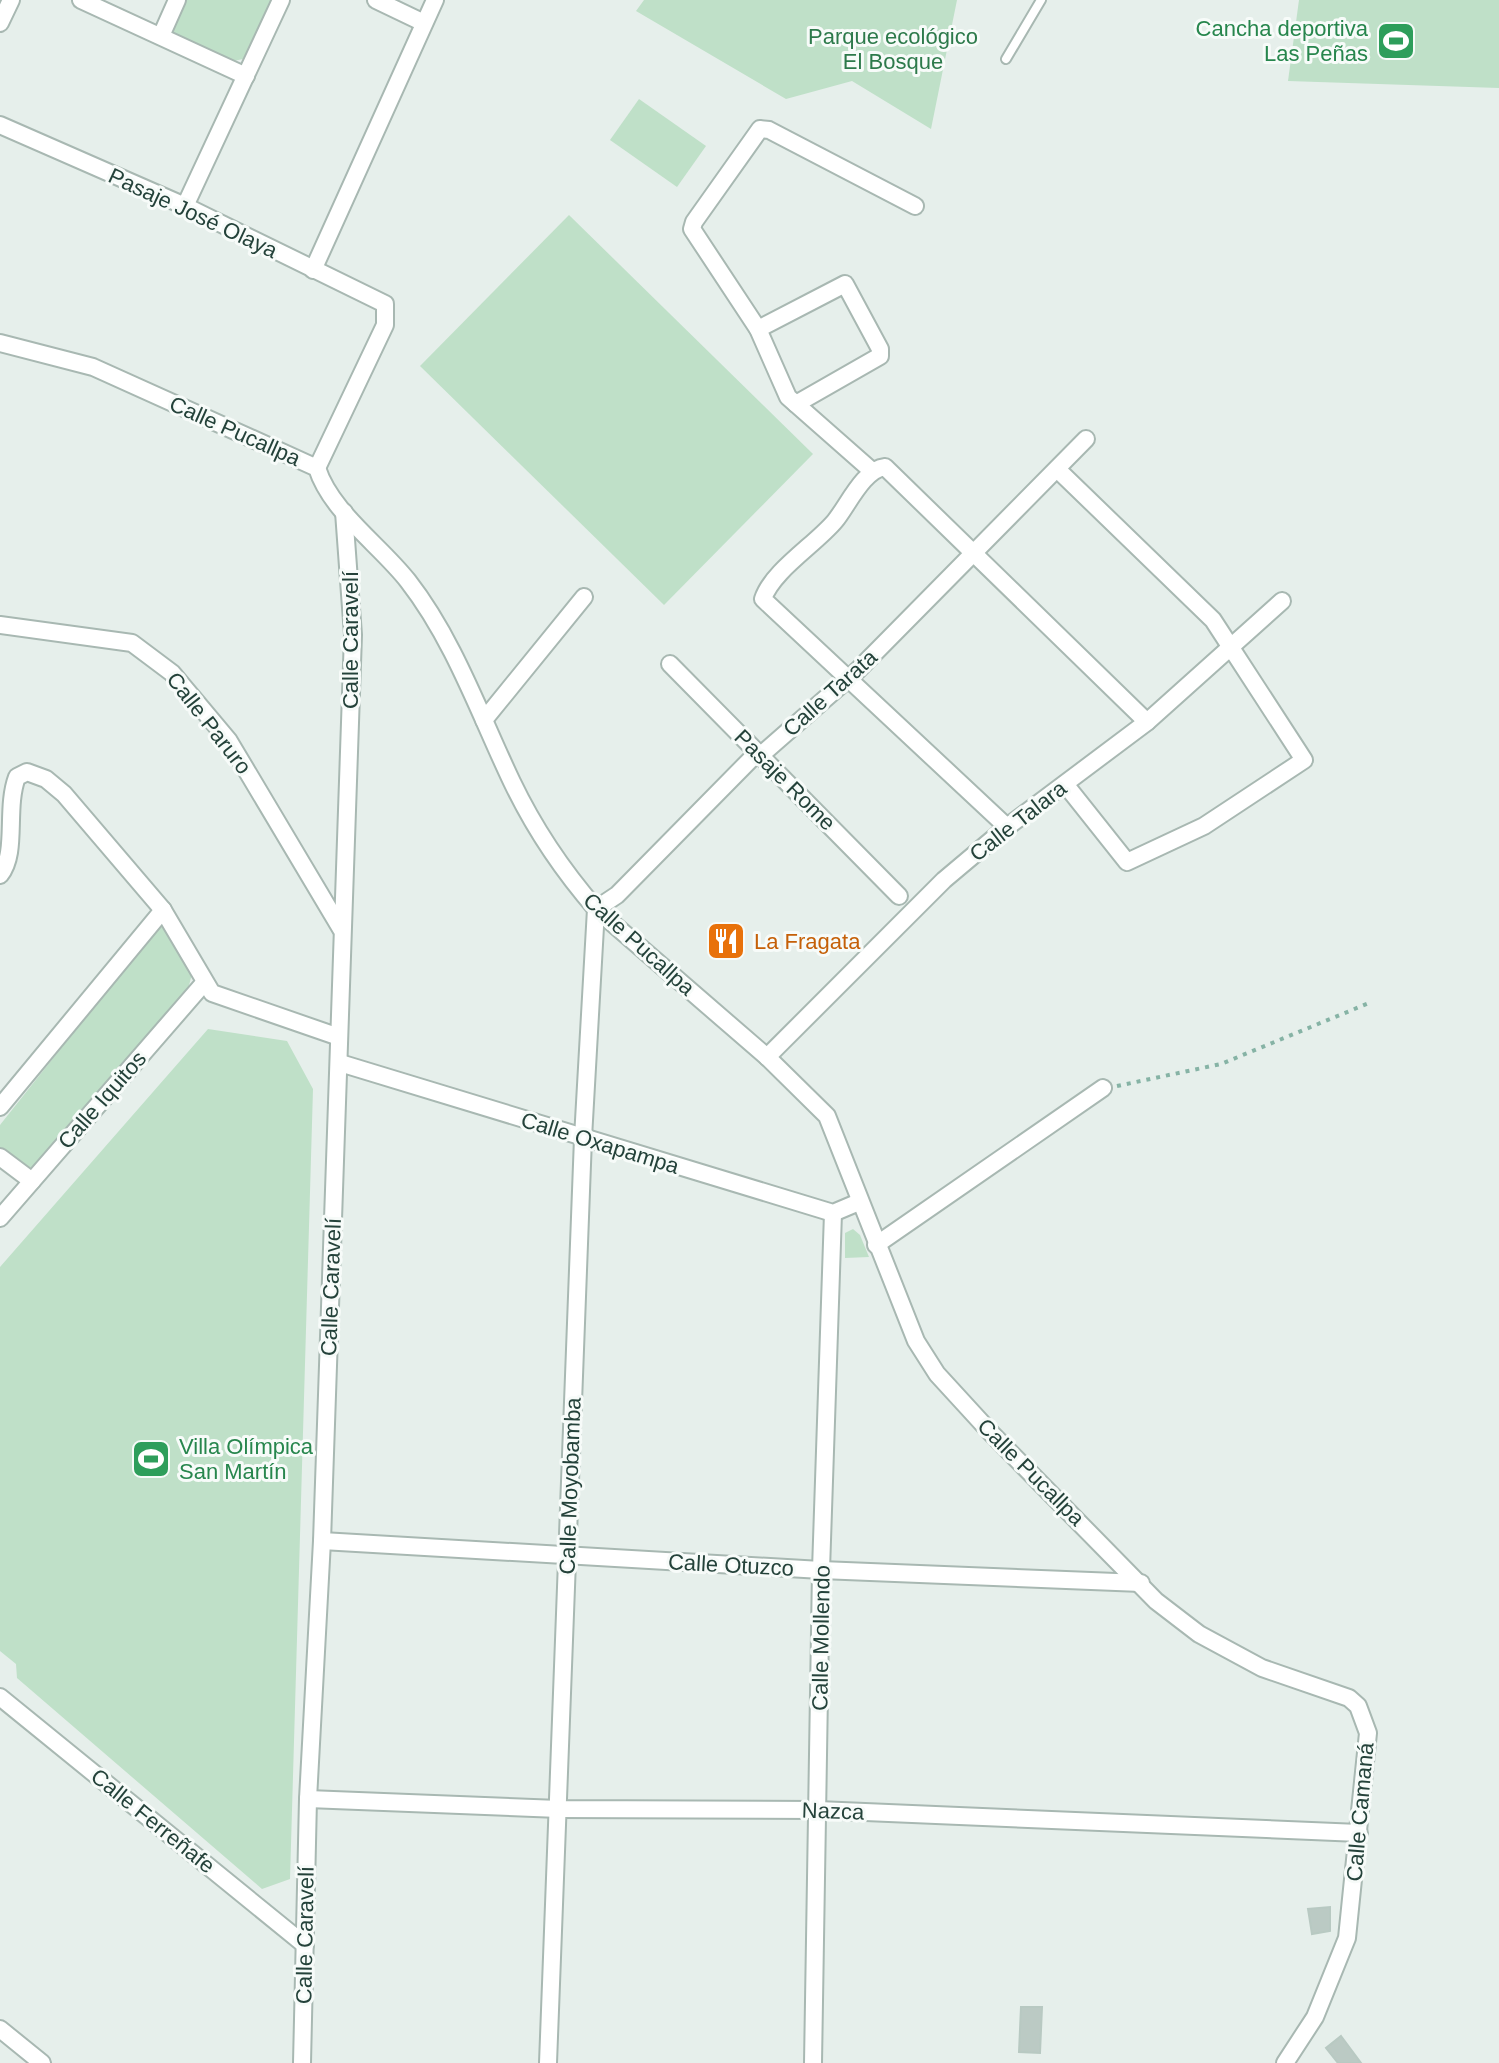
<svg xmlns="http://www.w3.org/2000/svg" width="1499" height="2063" viewBox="0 0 1499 2063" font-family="Arial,sans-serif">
  <rect width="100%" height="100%" fill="#e6efeb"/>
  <g fill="#bfe0c8">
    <polygon points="182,0 271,0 243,59 229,62 174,38 170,26"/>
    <polygon points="644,0 957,0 931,129 852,81 786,99 636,11"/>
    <polygon points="1299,0 1499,0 1499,88 1288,81"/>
    <polygon points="639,99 706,146 677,187 610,140"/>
    <polygon points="569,215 813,454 664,605 420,366"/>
    <polygon points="162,921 192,974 188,989 39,1164 28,1169 0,1148 0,1125"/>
    <polygon points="208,1029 287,1041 313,1089 290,1879 262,1889 17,1678 16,1664 0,1651 0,1267"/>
    <polygon points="853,1229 860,1235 869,1257 845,1258 845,1233"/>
  </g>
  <g fill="#bbcac4" stroke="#b8c9c2" stroke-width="2">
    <polygon points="1330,1907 1330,1931 1312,1934 1308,1909"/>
    <polygon points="1021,2007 1042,2007 1040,2053 1019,2052"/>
    <polygon points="1341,2036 1361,2063 1338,2063 1326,2048"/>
  </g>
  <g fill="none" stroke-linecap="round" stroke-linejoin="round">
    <defs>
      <polyline id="lane" points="1006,59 1041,0"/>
      <g id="street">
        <polyline points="81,0 246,76"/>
        <polyline points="376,0 424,23"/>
        <polyline points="0,23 11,0"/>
        <polyline points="161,36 177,0"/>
        <polyline points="0,125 185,206 385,304 385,325 317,468"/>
        <polyline points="185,206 281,0"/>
        <polyline points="313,270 435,0"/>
        <polyline points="758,329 845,284 880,349 880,356 796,404"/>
        <path d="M 0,343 L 93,367 L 317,468 C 331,512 380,545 408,581 C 454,640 480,715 512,782 C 534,828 563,871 596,909 L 767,1057 L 827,1116 L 916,1341 L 937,1374 L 992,1434 L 1156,1601 L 1199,1634 L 1262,1668 L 1349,1698 L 1358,1706 L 1368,1733 L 1347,1938 L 1315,2017 L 1285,2063"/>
        <polyline points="1057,469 1213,620 1304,760 1204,826 1127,862 1065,784"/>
        <polyline points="872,471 788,397 758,329 692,229 694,222 760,129 769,130 915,206"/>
        <polyline points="0,625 132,643 172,673 229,741 341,929"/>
        <polyline points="670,664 899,896"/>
        <polyline points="484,720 584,597"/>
        <path d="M 1007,827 L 763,599 C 772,571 816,544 835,521 C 848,505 864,469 885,467 L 1147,722"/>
        <path d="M 0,875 C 18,853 5,809 17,777 L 27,772 L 46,779 L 64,794 L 163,910 L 212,993 L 339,1037"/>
        <polyline points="596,909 617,895 752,758 761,755 858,670 1086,439"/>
        <polyline points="767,1057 944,880 1007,827 1147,722 1282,601"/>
        <polyline points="340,1063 833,1213 859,1202"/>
        <polyline points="0,1107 163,910"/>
        <polyline points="0,1157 32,1181"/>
        <polyline points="0,1218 204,983"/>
        <polyline points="876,1245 1103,1088"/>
        <polyline points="322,1541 821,1570 1141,1583"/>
        <polyline points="0,1697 305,1945"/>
        <polyline points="308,1799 559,1809 818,1810 1359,1833"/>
        <polyline points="0,2029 42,2063"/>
        <polyline points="302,2063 308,1799 322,1541 353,635 344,512"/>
        <polyline points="548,2063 583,1138 596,909"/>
        <polyline points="813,2063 821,1570 833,1213"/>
      </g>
    </defs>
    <use href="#lane" stroke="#a8b8b2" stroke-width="12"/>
    <use href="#street" stroke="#a8b8b2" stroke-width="20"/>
    <polyline stroke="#86b3a5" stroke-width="4" stroke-dasharray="4 6" stroke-linecap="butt" points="1117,1086 1221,1064 1369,1003"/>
    <use href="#lane" stroke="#fff" stroke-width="8"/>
    <use href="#street" stroke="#fff" stroke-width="16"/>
  </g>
  <defs>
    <symbol id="stadium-square" viewBox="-11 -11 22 22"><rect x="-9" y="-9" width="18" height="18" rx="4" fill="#2e9e5b" stroke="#f7fbf9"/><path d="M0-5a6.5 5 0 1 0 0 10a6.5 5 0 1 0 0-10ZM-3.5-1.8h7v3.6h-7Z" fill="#fff"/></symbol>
    <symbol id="restaurant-square" viewBox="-11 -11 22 22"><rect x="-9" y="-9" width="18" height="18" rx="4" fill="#e8710a" stroke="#f7fbf9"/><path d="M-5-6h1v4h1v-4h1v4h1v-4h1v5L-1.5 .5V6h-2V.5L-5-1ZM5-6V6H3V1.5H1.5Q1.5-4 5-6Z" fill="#fff"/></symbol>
  </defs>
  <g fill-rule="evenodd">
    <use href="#stadium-square" x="1374" y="19" width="44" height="44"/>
    <use href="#restaurant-square" x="704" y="919" width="44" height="44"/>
    <use href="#stadium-square" x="129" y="1437" width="44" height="44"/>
  </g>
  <g text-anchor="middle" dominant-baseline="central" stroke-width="6" stroke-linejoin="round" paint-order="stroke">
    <g font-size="22" fill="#27864d" stroke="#f7fbf9" text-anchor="end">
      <text x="1368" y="28">Cancha deportiva<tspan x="1368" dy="25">Las Peñas</tspan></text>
      <text x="179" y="1446" text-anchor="start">Villa Olímpica<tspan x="179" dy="25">San Martín</tspan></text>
    </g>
    <g font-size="22" fill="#2d7a4b" stroke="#f7fbf9">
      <text x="893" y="36">Parque ecológico<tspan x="893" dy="25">El Bosque</tspan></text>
    </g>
    <g font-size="22" fill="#24423a" stroke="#f7fbf9">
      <text transform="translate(193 213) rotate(25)">Pasaje José Olaya</text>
      <text transform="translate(235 431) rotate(24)">Calle Pucallpa</text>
      <text transform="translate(350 640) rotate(-90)">Calle Caravelí</text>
      <text transform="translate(830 693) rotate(-42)">Calle Tarata</text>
      <text transform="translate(209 723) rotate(52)">Calle Paruro</text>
      <text transform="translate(785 780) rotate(45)">Pasaje Rome</text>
      <text transform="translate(1018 821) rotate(-38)">Calle Talara</text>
      <text transform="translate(639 944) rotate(42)">Calle Pucallpa</text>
      <text transform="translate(102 1100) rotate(-49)">Calle Iquitos</text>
      <text transform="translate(600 1143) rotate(17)">Calle Oxapampa</text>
      <text transform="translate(331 1287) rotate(-88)">Calle Caravelí</text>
      <text transform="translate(1031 1472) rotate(45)">Calle Pucallpa</text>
      <text transform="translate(570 1486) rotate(-88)">Calle Moyobamba</text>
      <text transform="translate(731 1565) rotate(3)">Calle Otuzco</text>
      <text transform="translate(821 1638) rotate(-89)">Calle Mollendo</text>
      <text transform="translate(833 1811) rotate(2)">Nazca</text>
      <text transform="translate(1360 1812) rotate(-85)">Calle Camaná</text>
      <text transform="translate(153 1821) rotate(39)">Calle Ferreñafe</text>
      <text transform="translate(305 1935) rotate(-89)">Calle Caravelí</text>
    </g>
    <g font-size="22" fill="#c56008" stroke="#f7fbf9" text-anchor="start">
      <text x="754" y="941">La Fragata</text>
    </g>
  </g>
</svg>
